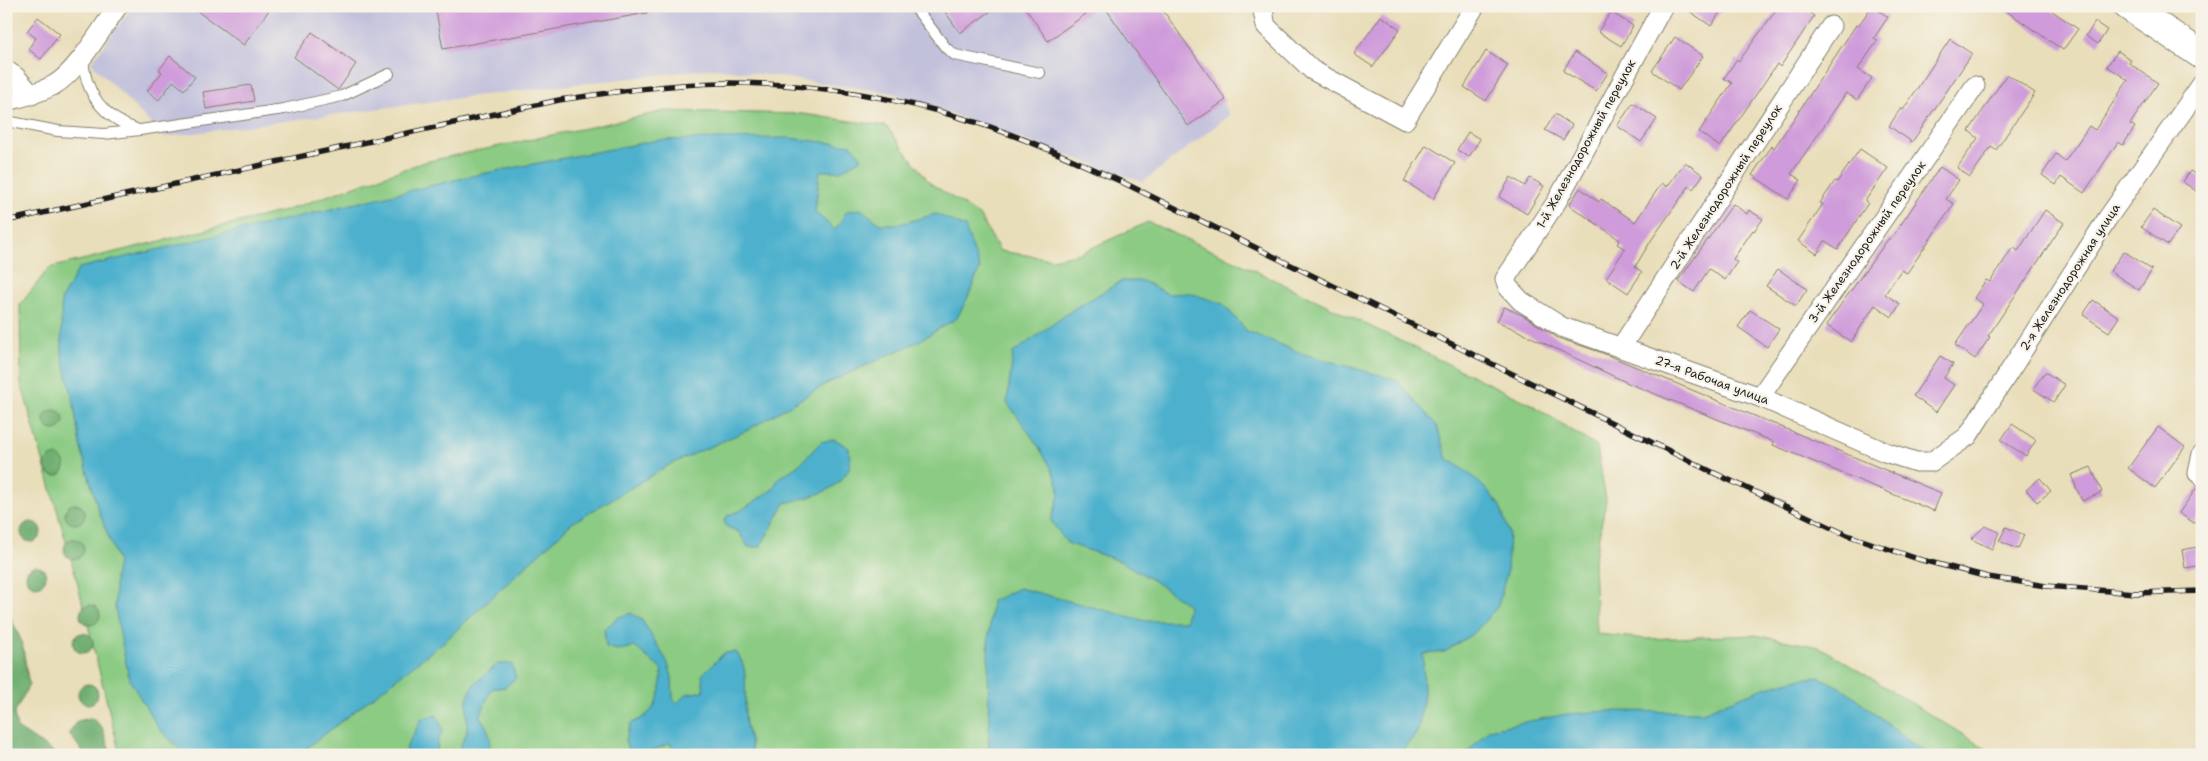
<svg xmlns="http://www.w3.org/2000/svg" width="2208" height="761" viewBox="0 0 2208 761" font-family="'Shantell Sans',sans-serif">
  <rect width="100%" height="100%" fill="#f7f3e8"/>
  <filter id="ink" filterUnits="userSpaceOnUse"><feTurbulence type="fractalNoise" baseFrequency=".02" numOctaves="2"/><feDisplacementMap in="SourceGraphic" scale="10" xChannelSelector="R" yChannelSelector="G"/><feConvolveMatrix kernelMatrix="1 2 1 2 8 2 1 2 1" color-interpolation-filters="sRGB"/></filter>
  <filter id="wash" filterUnits="userSpaceOnUse"><feTurbulence type="fractalNoise" baseFrequency=".0096" numOctaves="4" result="noise"/><feDisplacementMap in="SourceGraphic" scale="20" xChannelSelector="R" yChannelSelector="G"/><feGaussianBlur stdDeviation="1.12" result="paint"/><feColorMatrix in="noise" values="0 0 0 0 0 0 0 0 0 0 0 0 0 0 0 0 0 1.4 0 .05"/><feComposite in="paint" operator="in"/></filter>
  <g filter="url(#wash)">
    <rect width="100%" height="100%" fill="#e9deba"/>
    <polygon fill="#c2c1dc" points="133,6 1161,6 1230,115 1143,182 892,93 717,68 466,97 164,137 91,63"/>
    <polygon fill="#8bcb83" stroke="#547450" points="666,111 803,114 886,126 930,183 979,215 1000,251 1052,259 1081,253 1148,222 1233,260 1531,404 1597,447 1606,500 1594,562 1597,634 1647,639 1755,635 1820,647 1996,755 120,755 76,577 21,383 20,305 49,268 284,211 424,162"/>
    <g fill="#70af71" stroke="#466646">
      <circle cx="54" cy="420" r="10"/>
      <circle cx="55" cy="466" r="10"/>
      <circle cx="75" cy="514" r="10"/>
      <circle cx="31" cy="532" r="10"/>
      <circle cx="74" cy="549" r="10"/>
      <circle cx="36" cy="576" r="10"/>
      <circle cx="90" cy="615" r="10"/>
      <polygon points="6,608 22,642 29,685 14,714 17,728 58,755 6,755"/>
      <circle cx="83" cy="643" r="10"/>
      <circle cx="88" cy="694" r="10"/>
      <polygon points="92,718 102,727 110,752 113,755 85,755 69,733 77,721"/>
    </g>
    <g fill="#4eb1cd" stroke="#356674">
      <polygon points="788,138 852,145 862,158 841,171 820,171 815,212 835,230 847,211 861,209 880,224 900,224 936,214 965,227 980,268 968,297 957,318 919,341 828,383 748,430 669,465 572,523 446,640 298,755 188,755 182,751 159,729 129,679 115,608 115,577 118,562 98,509 80,445 73,399 62,355 61,300 79,268 476,175 658,140"/>
      <path d="M 1122,281 L 1143,281 L 1168,294 L 1190,293 L 1223,304 L 1247,331 L 1304,354 L 1397,380 L 1437,426 L 1446,457 L 1471,475 L 1488,491 L 1500,506 L 1509,533 L 1507,572 L 1498,606 L 1475,632 L 1445,652 L 1423,654 L 1424,695 L 1418,731 L 1399,755 L 989,755 L 988,644 L 992,601 L 1019,588 L 1146,621 L 1186,621 L 1188,605 L 1154,581 L 1120,561 L 1067,543 L 1051,521 C 1053,512 1059,500 1059,491 C 1060,473 1019,418 1007,403 L 1013,353 L 1075,308 Z"/>
      <path d="M 834,439 L 849,448 C 849,454 851,463 849,468 C 838,493 808,497 785,503 L 760,547 L 748,547 L 739,532 L 727,527 L 724,521 L 728,515 L 740,511 L 773,489 L 778,479 L 800,464 L 821,442 Z"/>
      <path d="M 631,613 L 642,620 L 667,661 L 672,677 L 673,699 L 677,703 L 686,694 L 704,691 L 702,675 L 724,653 L 736,652 C 752,670 742,702 746,724 C 748,735 752,744 752,755 L 676,755 L 670,743 L 652,751 L 629,753 L 625,740 L 631,723 C 658,714 660,696 662,670 L 635,647 L 617,650 L 606,647 L 604,629 L 619,617 Z"/>
      <path d="M 498,664 L 512,664 L 516,678 L 505,687 L 491,689 L 480,717 C 490,731 493,739 487,755 L 456,755 L 467,732 L 467,698 L 474,684 Z"/>
      <polygon points="1819,677 1847,691 1911,743 1931,755 1465,755 1489,729 1567,714 1608,711 1702,712 1764,688 1798,679"/>
      <polygon points="437,715 443,730 437,743 438,755 406,755 406,748 422,718"/>
    </g>
    <g id="blocks">
      <g fill="#cf9bda">
        <polygon points="190,6 272,6 244,45"/>
        <polygon points="435,6 646,6 647,13 443,49"/>
        <polygon points="941,6 998,6 960,33"/>
        <polygon points="1024,6 1097,6 1048,41"/>
        <polygon points="1104,6 1160,6 1226,100 1188,126"/>
        <polygon points="1682,6 1724,6 1711,26"/>
        <polygon points="1779,6 1800,6 1814,16 1780,67 1777,64 1720,147 1699,132 1732,83 1724,78 1737,59 1739,61"/>
        <polygon points="1872,6 1888,17 1874,38 1878,40 1858,69 1872,78 1857,100 1846,93 1791,174 1801,180 1788,199 1752,175 1772,146 1774,148 1791,123 1856,25 1858,26"/>
        <polygon points="1999,6 2045,6 2078,29 2063,50"/>
        <polygon points="1611,12 1633,26 1621,46 1598,32"/>
        <polygon points="1381,16 1400,29 1373,67 1354,54"/>
        <polygon points="38,17 60,34 41,59 28,49 36,38 27,31"/>
        <polygon points="2095,22 2107,30 2098,44 2086,36"/>
        <polygon points="312,32 356,64 338,90 294,57"/>
        <polygon points="1675,37 1703,56 1679,90 1652,71"/>
        <polygon points="1950,39 1972,54 1912,142 1889,126 1901,108 1903,110"/>
        <polygon points="1486,51 1508,65 1486,101 1464,87"/>
        <polygon points="2118,51 2131,60 2129,63 2158,83 2130,124 2135,127 2123,145 2118,142 2084,193 2061,177 2056,185 2042,175 2056,154 2065,161 2089,126 2095,130 2128,80 2107,66"/>
        <polygon points="1575,52 1608,73 1596,91 1563,71"/>
        <polygon points="170,56 195,77 184,90 173,81 159,100 147,91 162,72 159,70"/>
        <polygon points="2007,74 2035,93 1996,150 1991,147 1970,177 1957,168 1978,138 1969,131"/>
        <polygon points="251,85 254,101 206,109 203,92"/>
        <polygon points="1633,103 1657,119 1641,142 1617,126"/>
        <polygon points="1555,114 1572,125 1563,140 1545,130"/>
        <polygon points="1468,132 1480,139 1469,157 1457,150"/>
        <polygon points="1426,145 1455,163 1433,199 1404,181"/>
        <polygon points="1860,149 1888,168 1865,201 1868,203 1838,249 1825,241 1817,254 1798,241 1823,204 1820,203 1835,181 1837,182"/>
        <polygon points="1685,162 1703,175 1693,189 1689,186 1652,239 1635,267 1642,272 1628,293 1606,278 1625,249 1617,244 1620,240 1569,205 1580,188 1599,202 1601,199 1635,222 1662,183 1667,187"/>
        <polygon points="1940,167 1959,180 1946,199 1954,204 1907,273 1901,270 1885,294 1900,304 1892,317 1875,305 1851,342 1826,325 1889,238 1891,239"/>
        <polygon points="2190,171 2202,178 2202,195 2183,182"/>
        <polygon points="1511,177 1525,186 1530,178 1544,186 1527,214 1499,197"/>
        <polygon points="1733,204 1747,214 1749,210 1763,219 1754,231 1753,230 1733,259 1737,262 1725,280 1709,269 1694,292 1678,281"/>
        <polygon points="2045,210 2064,223 1988,336 1990,337 1975,359 1955,345 1983,304 1974,298 1986,280 1990,282 2013,247 2018,251"/>
        <polygon points="2153,210 2180,228 2168,245 2141,227"/>
        <polygon points="2124,251 2152,270 2139,290 2110,271"/>
        <polygon points="1778,269 1807,289 1796,306 1766,286"/>
        <polygon points="2093,300 2119,317 2109,332 2083,315"/>
        <polygon points="1504,307 1524,316 1558,338 1600,352 1941,493 1934,511 1773,445 1774,442 1628,383 1497,321"/>
        <polygon points="1750,310 1779,329 1767,347 1738,327"/>
        <polygon points="1940,356 1953,364 1944,378 1954,385 1936,412 1913,396"/>
        <polygon points="2045,372 2065,385 2054,402 2033,389"/>
        <polygon points="2012,424 2036,440 2026,456 2001,440"/>
        <polygon points="2158,427 2185,447 2155,488 2128,468"/>
        <polygon points="2091,467 2102,492 2082,501 2071,475"/>
        <polygon points="2040,478 2051,491 2037,502 2026,490"/>
        <polygon points="2198,486 2202,487 2202,512 2194,523 2179,513"/>
        <polygon points="1985,526 1999,532 1992,549 1971,539"/>
        <polygon points="2006,527 2024,535 2018,549 1999,541"/>
        <polygon points="2202,546 2202,565 2185,568 2182,550"/>
      </g>
    </g>
  </g>
  <g filter="url(#ink)">
    <use href="#blocks" fill-opacity="0" stroke="#827d6b" stroke-width="1"/>
    <g fill="none" stroke-linecap="round" stroke-linejoin="round">
      <defs>
        <g id="lane">
          <polyline points="914,6 946,48 955,55 1040,73"/>
          <path d="M 83,58 C 85,93 103,117 136,129"/>
          <polyline points="6,121 58,131 104,134 140,130 284,109 342,96 389,74"/>
        </g>
        <g id="street">
          <polyline points="1266,6 1263,11 1266,26 1312,70 1405,120 1475,6"/>
          <polyline points="1663,6 1557,201 1505,279 1508,287 1521,301 1562,327 1760,397 1885,452 1916,462 1931,462 1968,436 2107,219 2202,84"/>
          <polyline points="6,70 16,77 32,95"/>
          <path d="M 6,101 C 23,97 39,93 54,85 C 77,72 102,28 118,6"/>
          <polyline points="1621,347 1831,26"/>
          <polyline points="1760,397 1975,86"/>
          <polyline points="2202,454 2198,473 2202,476"/>
        </g>
        <polyline id="secondary" points="2128,6 2202,55"/>
      </defs>
      <use href="#lane" stroke="#827d6b" stroke-width="12"/>
      <use href="#street" stroke="#827d6b" stroke-width="21"/>
      <use href="#secondary" stroke="#827d6b" stroke-width="30"/>
      <use href="#lane" stroke="#fff" stroke-width="10"/>
      <use href="#street" stroke="#fff" stroke-width="19"/>
      <use href="#secondary" stroke="#fff" stroke-width="28"/>
      <defs>
        <path id="rail" d="M 6,221 L 559,100 C 614,92 669,84 725,83 C 806,83 888,95 965,119 C 1018,135 1069,158 1120,181 L 1712,472 L 1847,535 L 1918,559 L 1988,577 L 2046,586 L 2135,593 L 2202,591"/>
      </defs>
      <use href="#rail" stroke="#1c1c1c" stroke-width="5.5"/>
      <use href="#rail" stroke="#f7f3e8" stroke-width="4" stroke-dasharray="11" stroke-linecap="butt"/>
    </g>
  </g>
  <g text-anchor="middle" dominant-baseline="central" stroke-width="4.5" stroke-linejoin="round" paint-order="stroke">
    <g font-size="12" fill="#1c1c1c" stroke="#f7f3e8">
      <text transform="translate(1586 144) rotate(-61)">1-й Железнодорожный переулок</text>
      <text transform="translate(1726 187) rotate(-57)">2-й Железнодорожный переулок</text>
      <text transform="translate(1867 242) rotate(-55)">3-й Железнодорожный переулок</text>
      <text transform="translate(2070 277) rotate(-57)">2-я Железнодорожная улица</text>
      <text transform="translate(1712 380) rotate(20)">27-я Рабочая улица</text>
    </g>
  </g>
  <rect width="2208" height="761" fill="none" stroke="#f7f3e8" stroke-width="25"/>
</svg>
